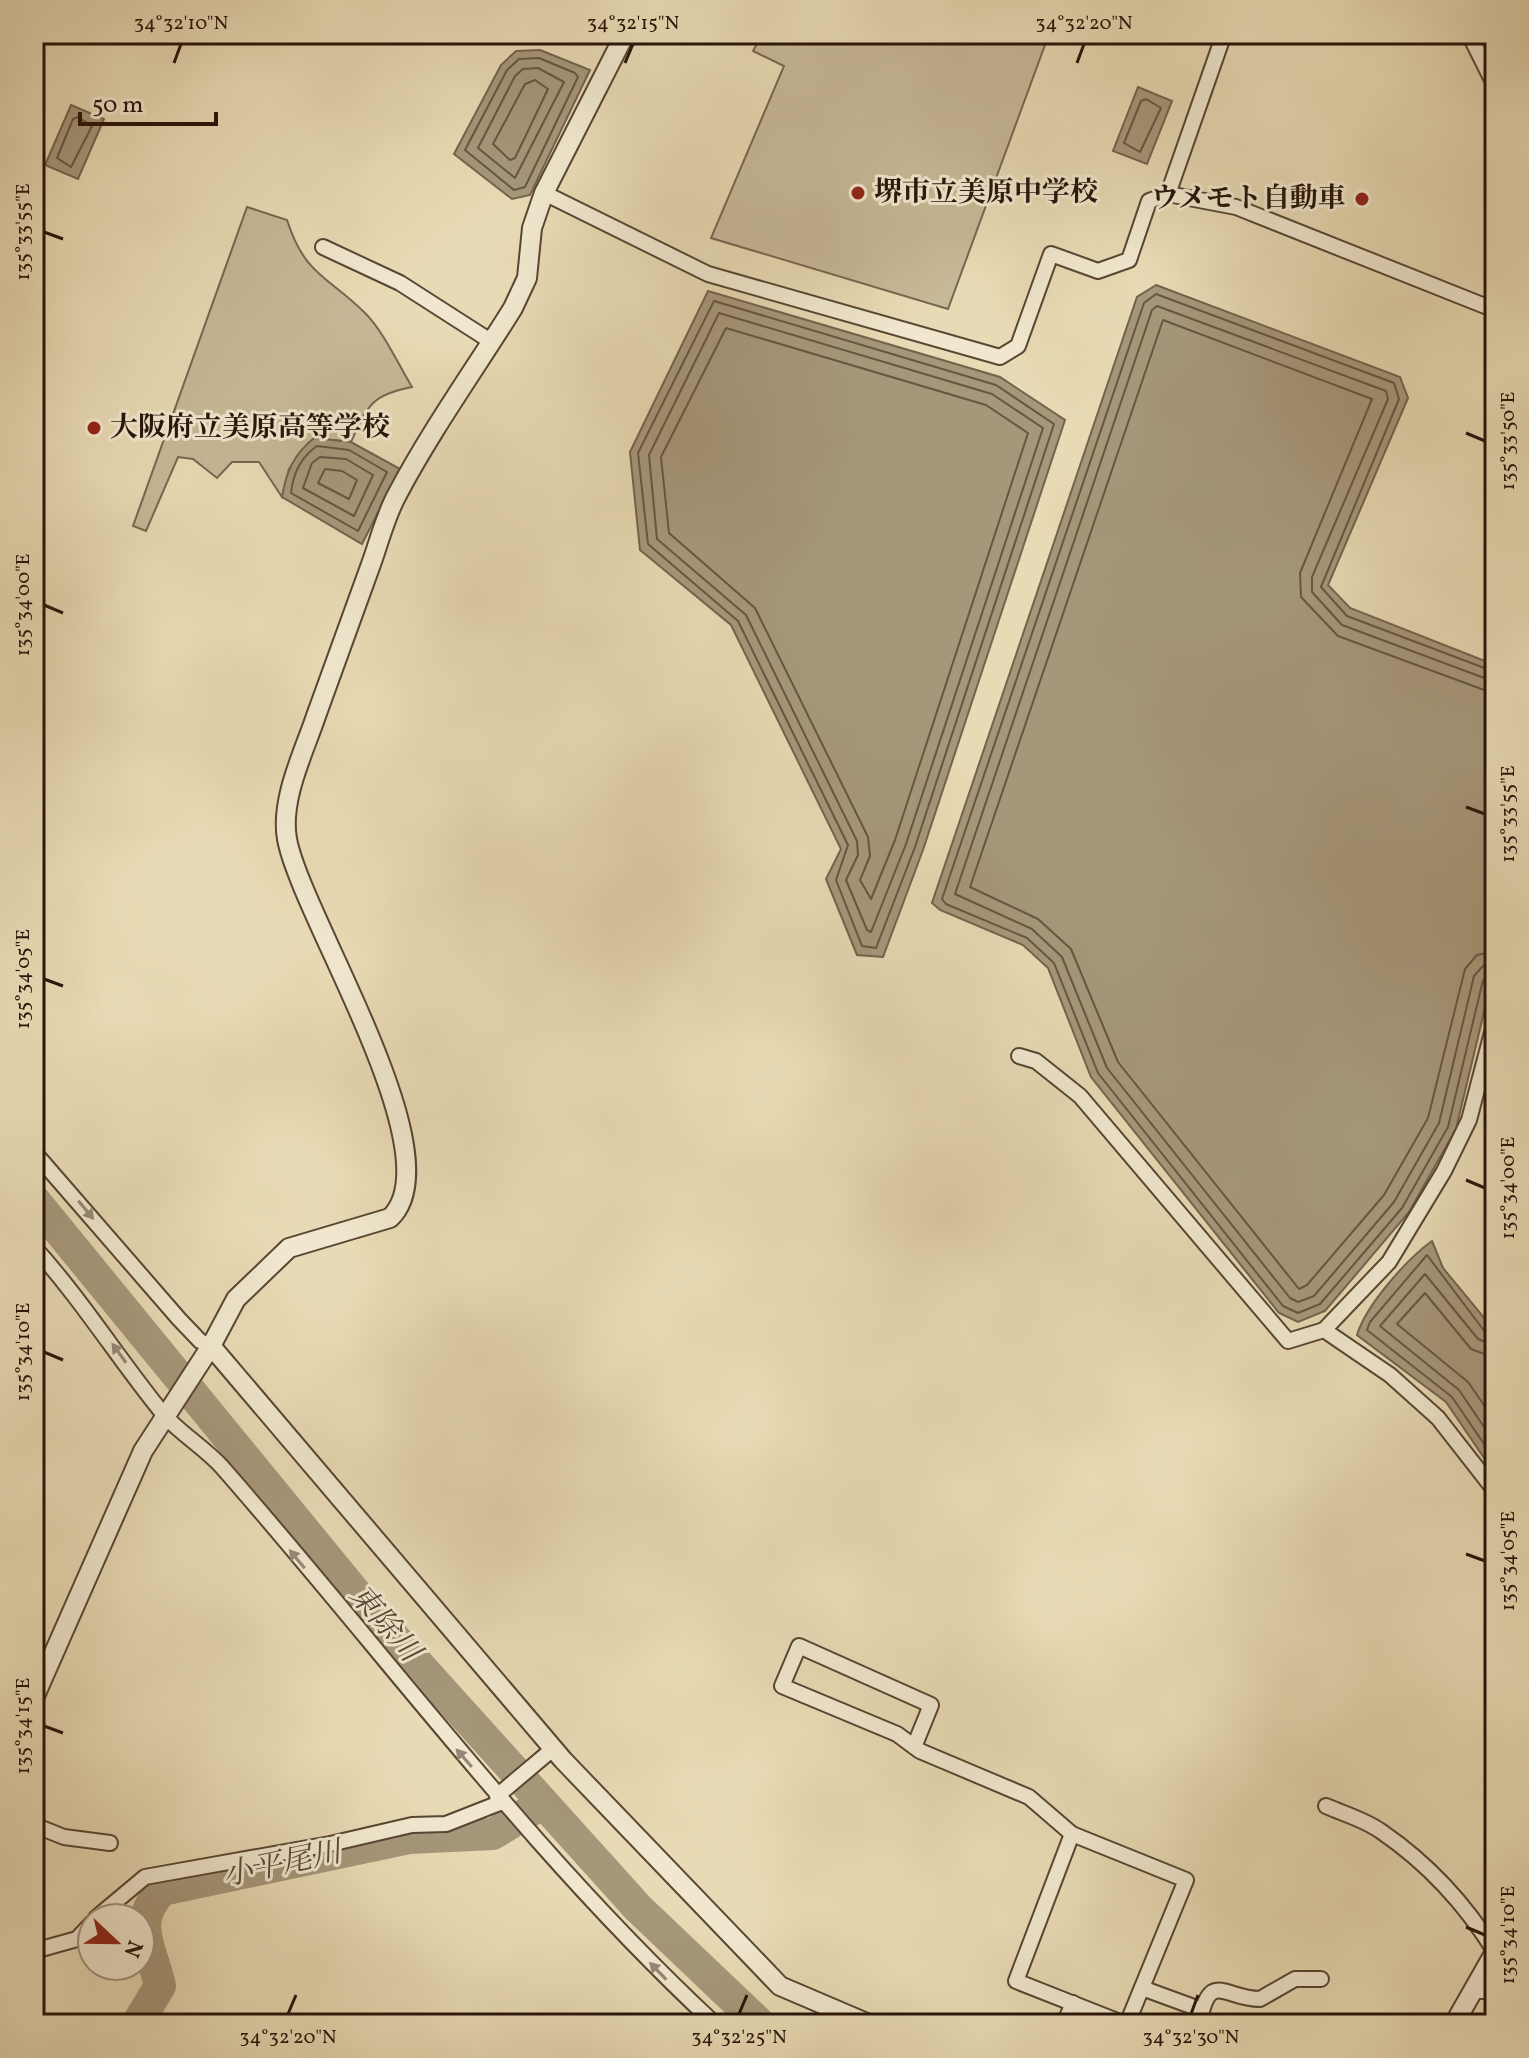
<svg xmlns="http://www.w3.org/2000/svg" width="1529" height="2058" viewBox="0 0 1529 2058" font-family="Vollkorn,'Noto Serif JP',serif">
  <rect width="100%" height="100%" fill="#e8dab4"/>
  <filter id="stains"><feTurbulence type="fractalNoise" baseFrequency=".0025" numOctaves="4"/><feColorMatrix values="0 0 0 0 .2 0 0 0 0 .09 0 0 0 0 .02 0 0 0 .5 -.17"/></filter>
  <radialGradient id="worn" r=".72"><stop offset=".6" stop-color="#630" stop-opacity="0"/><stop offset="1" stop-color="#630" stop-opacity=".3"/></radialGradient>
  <g fill="#c7b897" stroke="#776650" stroke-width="2">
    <polygon points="762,34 1049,34 948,309 711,238 784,66 753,51"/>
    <path d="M 247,207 L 287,220 C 305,276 328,276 365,313 C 384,332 398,364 412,387 C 371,395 368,405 351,442 L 314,438 L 289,469 L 282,497 L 259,462 L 232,462 L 217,478 L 193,459 L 178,457 L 146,531 L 133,526 Z"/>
  </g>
  <g fill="#a6977a" stroke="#73634d" stroke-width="2">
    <polygon points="540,50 590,70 530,195 512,199 454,154 501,65 516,51"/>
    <polygon points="1138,87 1172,101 1147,164 1113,151"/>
    <polygon points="71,105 104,119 78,179 45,165"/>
    <polygon points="1156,285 1400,377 1408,398 1328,585 1350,608 1495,665 1495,966 1456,1129 1409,1212 1325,1311 1298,1322 1279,1313 1091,1077 1048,968 1023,945 940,910 932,903 1137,297"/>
    <polygon points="708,291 1000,377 1065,420 923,850 883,957 857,955 826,879 841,849 731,625 640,550 630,452"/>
    <path d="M 314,438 L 351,442 L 400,469 L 362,544 L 282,497 C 286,472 294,454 314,438 Z"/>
    <path d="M 1432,1241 L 1443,1268 L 1495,1331 L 1495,1474 L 1446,1402 L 1357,1335 C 1366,1305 1407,1259 1432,1241 Z"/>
  </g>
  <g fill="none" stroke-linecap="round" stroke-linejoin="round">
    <g stroke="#665642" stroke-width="2">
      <polygon points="539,58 575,73 578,77 525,187 514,190 465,150 507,70 519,59"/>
      <polygon points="538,68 564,82 515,178 478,148 515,76 523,69"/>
      <polygon points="535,80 548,89 515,158 510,160 493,144 525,84"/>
      <polygon points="1146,99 1161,108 1140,152 1124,143 1141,101"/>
      <polygon points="78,117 92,126 71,167 57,158 73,119"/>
      <polygon points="714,301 996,385 1054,424 915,847 876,948 862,946 836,880 848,845 738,621 648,544 638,453"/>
      <polygon points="719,313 992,394 1043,428 906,844 871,932 867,930 846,880 858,855 857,841 746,615 657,539 649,455"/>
      <polygon points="726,328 986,405 1028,433 895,840 871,899 860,880 870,856 868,837 755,608 669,533 661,457"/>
      <path d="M 317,446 L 349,450 L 387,472 L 358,531 L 291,493 C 293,474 301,457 317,446 Z"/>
      <polygon points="320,457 346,459 373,475 354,516 303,488 312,463"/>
      <polygon points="325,469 342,471 357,480 349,499 318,483"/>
      <polyline points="1495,672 1347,616 1321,587 1399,399 1394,383 1156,294 1144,303 942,899 946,904 1027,938 1054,963 1098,1073 1283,1306 1298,1313 1320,1304 1402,1208 1448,1127 1483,980 1495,973"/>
      <polyline points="1495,682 1342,625 1312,592 1312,577 1388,399 1386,391 1157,306 1152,310 955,894 1032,929 1062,957 1107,1068 1290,1298 1298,1302 1314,1296 1394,1202 1439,1123 1474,976 1483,966 1495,963"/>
      <polyline points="1495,694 1338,636 1301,597 1300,573 1372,399 1163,320 970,887 1038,919 1071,949 1118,1062 1299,1289 1307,1285 1384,1195 1428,1118 1465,969 1477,955 1495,951"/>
      <polyline points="1495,1335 1485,1332 1427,1255 1370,1322 1367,1330 1452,1397 1495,1460"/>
      <polyline points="1495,1346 1478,1339 1425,1274 1380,1326 1459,1390 1495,1443"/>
      <polyline points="1495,1358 1471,1349 1425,1293 1397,1324 1468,1382 1495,1421"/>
    </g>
    <g stroke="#a6977a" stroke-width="32">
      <polyline points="34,1200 371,1612 638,1908 760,2024"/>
      <path d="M 137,2024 L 160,1986 C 152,1948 130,1923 162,1890 L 409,1838 L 493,1834 L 543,1803"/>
    </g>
    <defs>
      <g id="minor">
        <polyline points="1469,34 1495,86"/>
        <polyline points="544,193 708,274 1000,357 1018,346 1051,254 1098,271 1129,260 1149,201 1168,194 1236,207 1495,310"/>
        <polyline points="1168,194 1224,34"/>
        <polyline points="323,247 400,283 492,342"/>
        <polyline points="1019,1056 1036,1061 1080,1096 1288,1341 1324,1330 1390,1375 1438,1418 1495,1491"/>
        <polyline points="34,1152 179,1319 200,1341 211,1346"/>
        <path d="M 34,1247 C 82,1300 119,1360 164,1415 C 181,1434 205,1448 222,1467 C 386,1654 532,1854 715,2024"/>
        <polyline points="1324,1330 1389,1262 1444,1171 1469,1120 1495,1021"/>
        <polyline points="914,1747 931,1705 799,1646 782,1686 897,1734 920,1751 1029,1797 1072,1834"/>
        <polyline points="497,1796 554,1748"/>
        <path d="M 1326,1806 C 1344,1814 1366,1820 1382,1832 C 1427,1863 1466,1905 1495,1952"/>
        <polyline points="34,1825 64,1837 110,1843"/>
        <polyline points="96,1918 145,1877 330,1844 412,1825 446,1824 502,1802"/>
        <polyline points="34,1951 77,1939 92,1923"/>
        <polyline points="1142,1988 1202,2010"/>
        <polyline points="1476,1991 1495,1991"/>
        <polyline points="1064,2024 1073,2003"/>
        <polyline points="1125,2024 1016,1981 1072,1834 1186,1880 1127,2024"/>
        <path d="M 1199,2024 C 1210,1968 1224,1999 1260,1999 L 1295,1979 L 1321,1979"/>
      </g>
      <g id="tertiary">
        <polyline points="211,1346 563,1760 780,1986 869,2024"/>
        <path d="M 34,1698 L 143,1451 L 211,1346 L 236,1299 L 289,1248 L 390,1218 C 456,1156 301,916 287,839 C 280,799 304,752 316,716 C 334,666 352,616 370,567 C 379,543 385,516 398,493 C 432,429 475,369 513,308 L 527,278 L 532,228 L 544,193 L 625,34"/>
        <polyline points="1454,2024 1495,1952"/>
      </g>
    </defs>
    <use href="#minor" stroke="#574634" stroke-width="18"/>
    <use href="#tertiary" stroke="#574634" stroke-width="22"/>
    <use href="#minor" stroke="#f0e7ce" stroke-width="14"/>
    <use href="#tertiary" stroke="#f0e7ce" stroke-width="18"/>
  </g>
  <defs><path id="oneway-solid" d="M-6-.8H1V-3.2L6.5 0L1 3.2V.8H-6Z" transform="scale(2)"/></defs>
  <g fill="#968876">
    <use href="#oneway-solid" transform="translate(86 1210) rotate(50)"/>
    <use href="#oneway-solid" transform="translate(119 1353) rotate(-126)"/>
    <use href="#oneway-solid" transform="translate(297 1559) rotate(-130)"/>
    <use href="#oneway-solid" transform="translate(464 1758) rotate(-131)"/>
    <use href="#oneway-solid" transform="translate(658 1971) rotate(-134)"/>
  </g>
  <path fill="none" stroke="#27140a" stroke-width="3" d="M 174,63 L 181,44M 625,63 L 633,44M 1077,63 L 1084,44M 44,232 L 63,239M 1466,433 L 1485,441M 44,605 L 63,613M 1466,807 L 1485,814M 44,979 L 63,986M 1466,1180 L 1485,1188M 44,1352 L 63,1360M 1466,1554 L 1485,1561M 44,1726 L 63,1733M 1466,1927 L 1485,1935M 288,2014 L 296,1995M 739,2014 L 747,1995M 1191,2014 L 1198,1995"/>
  <g fill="#8f2418" stroke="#f0e7ce" stroke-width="3">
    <circle cx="858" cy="193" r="8"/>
    <circle cx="1362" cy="199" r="8"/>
    <circle cx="94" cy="428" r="8"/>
  </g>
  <g text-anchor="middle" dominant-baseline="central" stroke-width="6" stroke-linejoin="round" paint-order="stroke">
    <g font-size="28" font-weight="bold" fill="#27140a" stroke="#f0e7ce" text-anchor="start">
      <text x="874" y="193">堺市立美原中学校</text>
      <text x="1346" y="199" text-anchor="end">ウメモト自動車</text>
      <text x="110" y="428">大阪府立美原高等学校</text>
    </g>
    <g font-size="30" font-style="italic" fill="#5a4837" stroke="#f0e7ce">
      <text transform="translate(384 1624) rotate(49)">東除川</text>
      <text transform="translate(282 1865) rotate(-12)">小平尾川</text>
    </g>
  </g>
  <rect width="1529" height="2058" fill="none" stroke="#e8dab4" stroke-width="88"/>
  <g transform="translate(116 1942) rotate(112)"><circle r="38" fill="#f0e7ce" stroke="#a09380" stroke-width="2"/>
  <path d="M0-6L14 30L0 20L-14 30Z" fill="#8f2418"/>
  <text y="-12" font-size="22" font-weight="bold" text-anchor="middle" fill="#27140a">N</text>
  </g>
  <path d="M80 112v12h136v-12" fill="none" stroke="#27140a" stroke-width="4"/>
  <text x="92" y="112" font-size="24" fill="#27140a" stroke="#f0e7ce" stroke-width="6" paint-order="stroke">50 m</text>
  <rect x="44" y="44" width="1441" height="1970" fill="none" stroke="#27140a" stroke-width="3"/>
  <g font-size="20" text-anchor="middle" fill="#27140a">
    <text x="181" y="29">34°32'10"N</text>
    <text x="633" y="29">34°32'15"N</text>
    <text x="1084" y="29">34°32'20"N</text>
    <text transform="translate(22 232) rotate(-90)" y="7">135°33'55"E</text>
    <text transform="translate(1507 441) rotate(-90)" y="7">135°33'50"E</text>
    <text transform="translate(22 605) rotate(-90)" y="7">135°34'00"E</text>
    <text transform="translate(1507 814) rotate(-90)" y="7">135°33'55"E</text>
    <text transform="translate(22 979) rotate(-90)" y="7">135°34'05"E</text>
    <text transform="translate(1507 1188) rotate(-90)" y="7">135°34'00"E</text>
    <text transform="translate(22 1352) rotate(-90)" y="7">135°34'10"E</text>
    <text transform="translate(1507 1561) rotate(-90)" y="7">135°34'05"E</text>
    <text transform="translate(22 1726) rotate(-90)" y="7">135°34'15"E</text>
    <text transform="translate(1507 1935) rotate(-90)" y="7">135°34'10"E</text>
    <text x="288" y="2043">34°32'20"N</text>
    <text x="739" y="2043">34°32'25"N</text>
    <text x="1191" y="2043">34°32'30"N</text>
  </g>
  <rect width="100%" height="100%" filter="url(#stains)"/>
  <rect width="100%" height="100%" fill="url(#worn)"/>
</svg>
